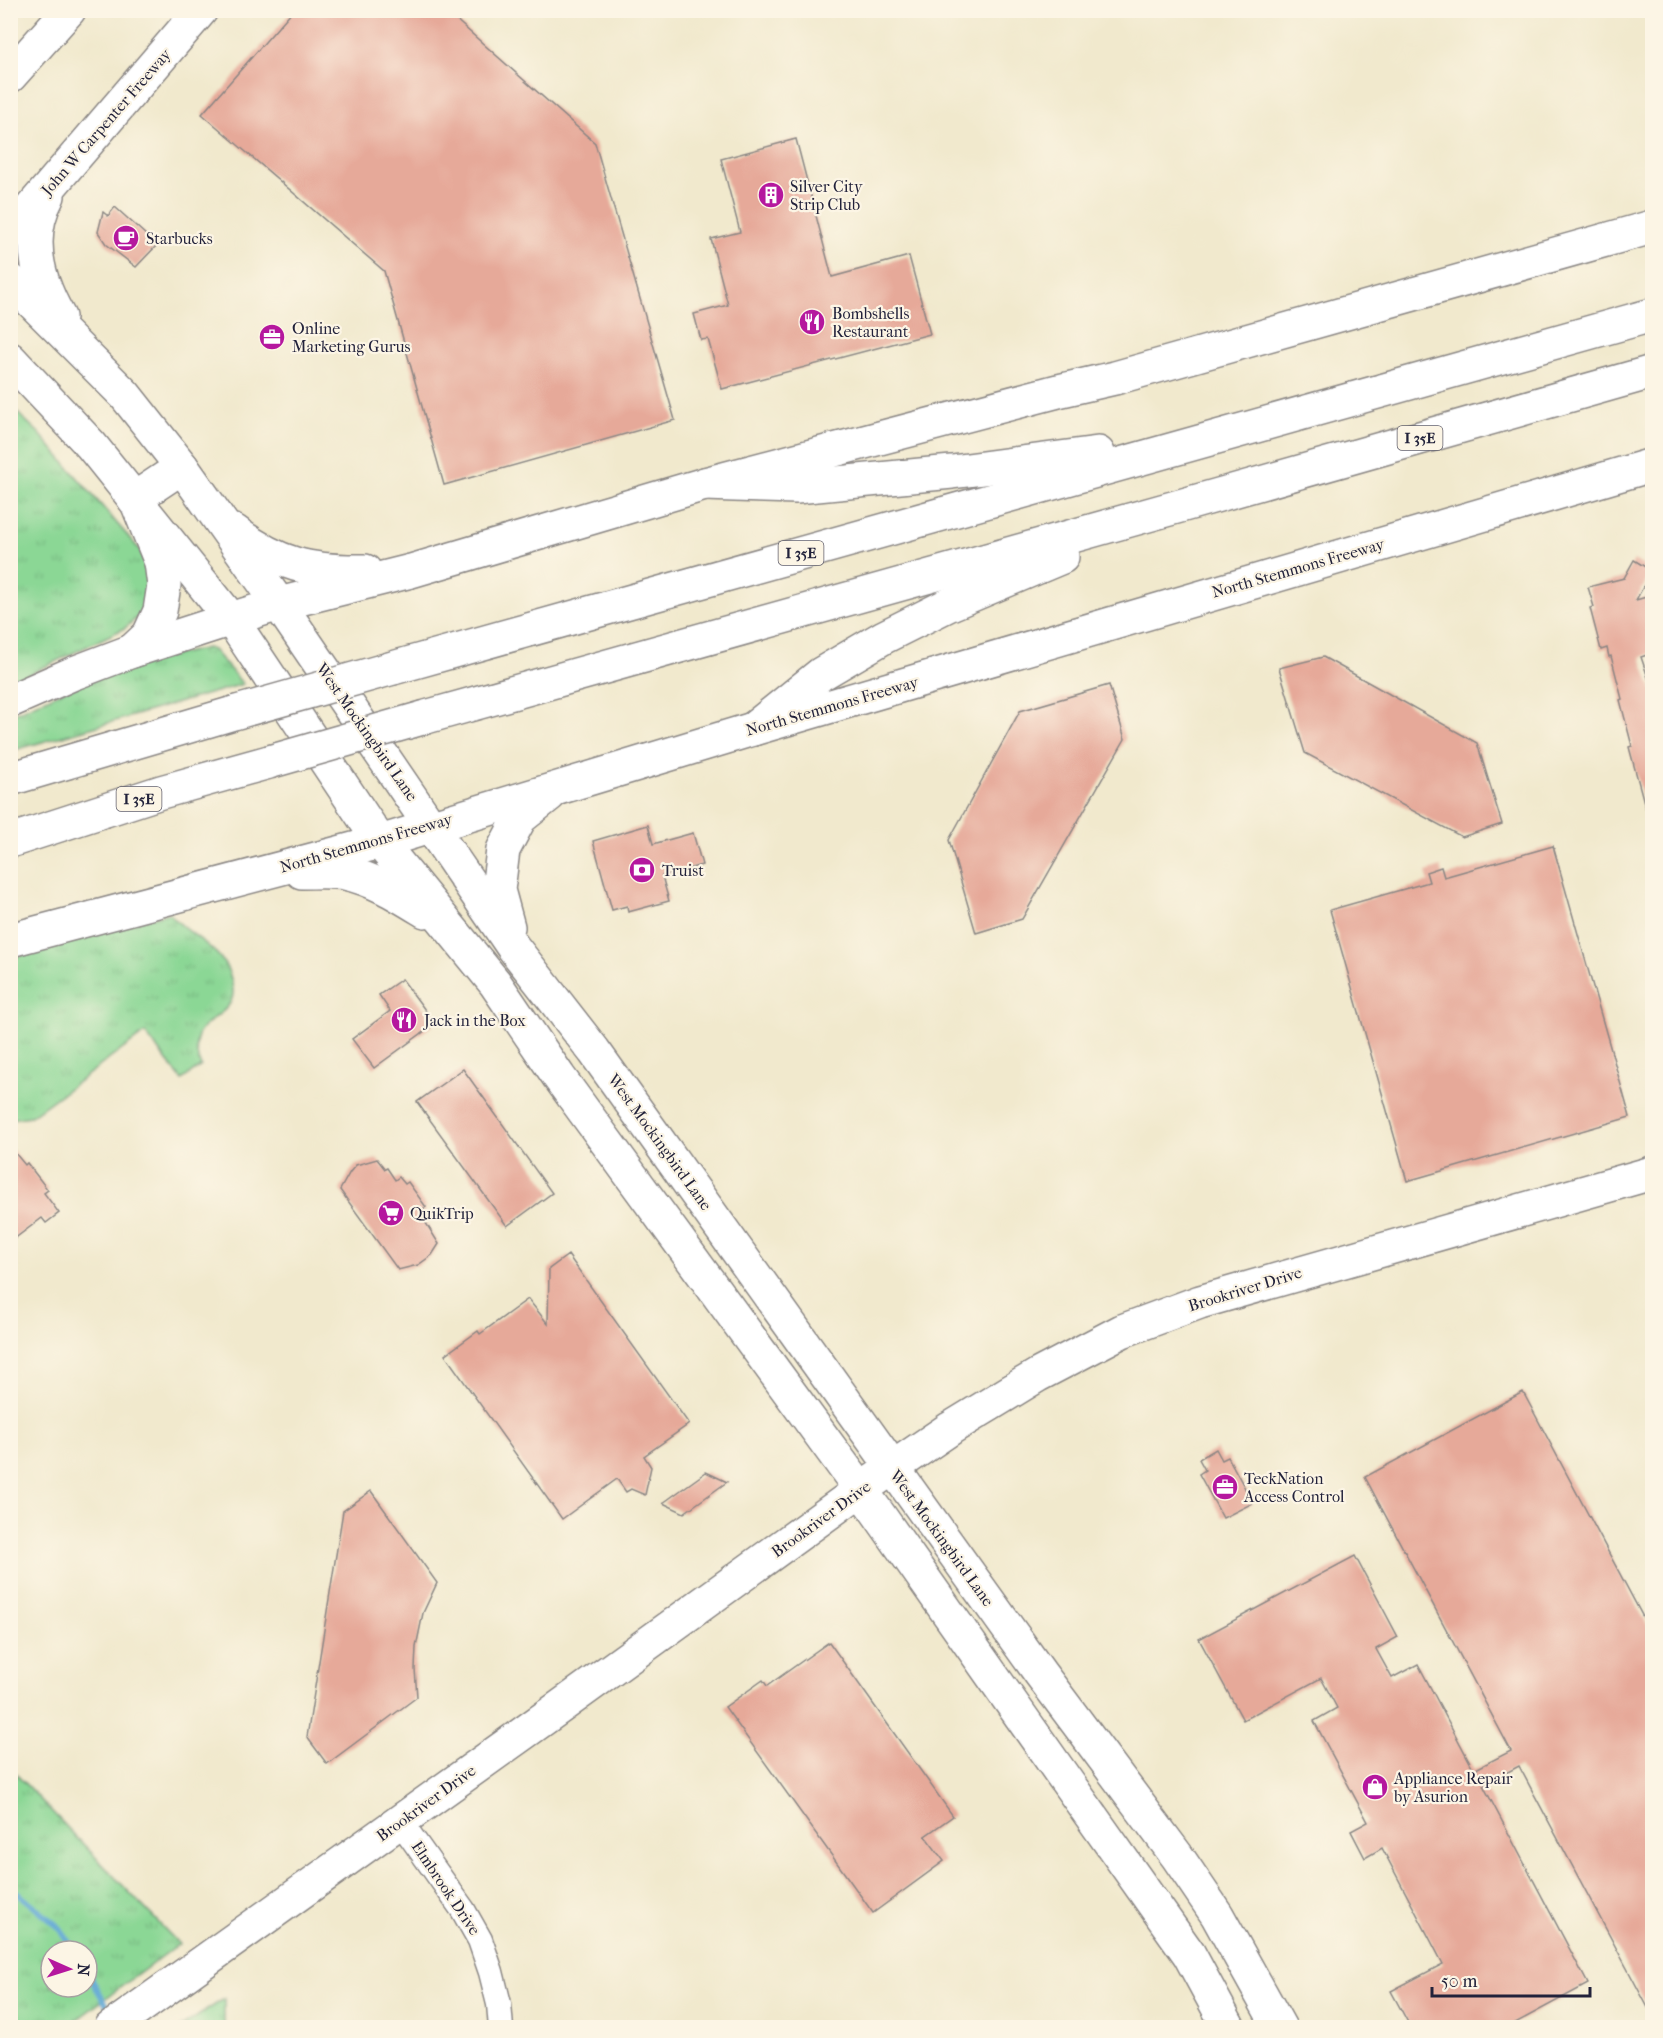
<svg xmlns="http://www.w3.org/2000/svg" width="1663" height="2038" viewBox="0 0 1663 2038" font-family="'IM FELL French Canon',serif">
  <defs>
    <pattern id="grass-tufts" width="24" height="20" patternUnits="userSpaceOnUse" patternTransform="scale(1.5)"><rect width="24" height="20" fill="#8bd795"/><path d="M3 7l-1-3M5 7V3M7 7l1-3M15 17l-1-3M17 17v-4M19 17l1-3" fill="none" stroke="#78b881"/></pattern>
  </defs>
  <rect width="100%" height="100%" fill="#fcf5e5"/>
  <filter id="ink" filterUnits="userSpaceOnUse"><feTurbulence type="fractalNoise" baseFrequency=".0167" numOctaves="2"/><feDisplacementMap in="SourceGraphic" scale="12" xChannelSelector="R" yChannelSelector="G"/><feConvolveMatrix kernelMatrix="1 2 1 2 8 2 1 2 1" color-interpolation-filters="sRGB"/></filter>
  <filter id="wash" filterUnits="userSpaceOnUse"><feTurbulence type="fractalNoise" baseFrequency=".008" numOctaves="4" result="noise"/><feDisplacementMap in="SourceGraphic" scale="24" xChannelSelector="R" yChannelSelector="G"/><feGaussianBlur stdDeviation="1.35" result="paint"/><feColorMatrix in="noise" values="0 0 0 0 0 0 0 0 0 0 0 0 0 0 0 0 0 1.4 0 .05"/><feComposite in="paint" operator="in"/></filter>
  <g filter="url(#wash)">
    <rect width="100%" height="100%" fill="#f1e9cd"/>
    <g fill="url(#grass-tufts)" stroke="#567c68" stroke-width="1.5" fill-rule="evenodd">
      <polygon points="10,406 39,433 139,549 149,574 148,594 143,612 125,628 11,683"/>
      <polygon points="207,648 213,650 243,684 11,751 10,715 70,688 153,660"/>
      <path d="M 169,913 C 192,940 229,948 233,989 C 236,1023 179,1016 201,1066 L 182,1080 L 145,1033 L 31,1116 L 11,1119 L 11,959 L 51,944 Z"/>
      <path d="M 11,1769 L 179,1944 L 67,2027 L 11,2027 ZM 51,1951 L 87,1951 L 87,1987 L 51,1987 Z"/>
      <polygon points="224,1999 224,2027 181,2027"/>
    </g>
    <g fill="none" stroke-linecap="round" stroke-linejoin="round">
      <g stroke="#5ea7d5" stroke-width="6">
        <polyline points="10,1887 60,1928 74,1951"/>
        <polyline points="87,1972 112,2014"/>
      </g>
    </g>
    <g id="blocks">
      <g fill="#e6a999">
        <polygon points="293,10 445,10 595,143 675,420 444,485 384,271 202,114"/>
        <polygon points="796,139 832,277 909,256 930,334 722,389 708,339 701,340 694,314 728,305 711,239 740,232 721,159"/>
        <polygon points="115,207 157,245 136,267 106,244 98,232 103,212 108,216"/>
        <polygon points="1634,560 1652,571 1636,600 1653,595 1653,653 1641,657 1653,692 1653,813 1647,814 1629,747 1632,746 1620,700 1622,699 1611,656 1609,657 1607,648 1601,650 1590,608 1594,607 1588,587 1624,578"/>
        <polygon points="1323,657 1477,743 1502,824 1462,837 1305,753 1279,668"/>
        <polygon points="1109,685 1125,739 1022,919 976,933 949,840 1020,711"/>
        <polygon points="648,825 653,844 693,833 702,865 662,876 669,901 628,912 627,906 612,910 593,841"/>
        <polygon points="1553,846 1630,1117 1407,1181 1330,910 1429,882 1426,872 1441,867 1444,877"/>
        <polygon points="402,979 428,1014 426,1015 433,1025 374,1068 352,1039 390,1011 379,995"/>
        <polygon points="463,1069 552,1193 507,1226 417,1102"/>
        <polygon points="10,1147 25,1165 27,1163 48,1190 44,1193 59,1213 46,1223 42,1218 10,1242"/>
        <polygon points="377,1159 385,1169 387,1168 395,1180 399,1177 405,1184 408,1182 426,1207 423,1209 428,1217 424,1220 439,1244 432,1255 418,1265 398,1270 340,1190 350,1172 356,1165"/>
        <polygon points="568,1255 689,1424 644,1456 651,1467 645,1495 631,1489 626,1492 617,1479 562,1519 445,1355 478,1331 480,1334 528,1299 548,1324 549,1269"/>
        <polygon points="1523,1392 1653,1636 1653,2017 1519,1766 1483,1785 1588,1984 1506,2028 1411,2028 1391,1991 1443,1964 1382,1848 1365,1858 1351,1831 1368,1822 1314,1721 1337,1708 1321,1678 1243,1720 1199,1639 1355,1556 1398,1637 1376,1649 1392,1678 1418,1664 1474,1770 1511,1751 1365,1477"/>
        <polygon points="1216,1449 1222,1460 1228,1457 1253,1503 1223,1518 1199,1474 1205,1470 1199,1459"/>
        <polygon points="706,1472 727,1482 684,1513 663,1503"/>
        <polygon points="371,1491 437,1583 423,1613 416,1647 415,1669 417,1697 327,1764 307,1737 343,1511"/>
        <polygon points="829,1642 953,1816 925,1836 944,1861 873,1913 725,1707 763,1680 767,1686"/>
      </g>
    </g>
  </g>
  <g filter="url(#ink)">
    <use href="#blocks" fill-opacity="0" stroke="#8a8684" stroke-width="1.5"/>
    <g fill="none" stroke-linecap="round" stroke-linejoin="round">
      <defs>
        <polyline id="street" points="400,1821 463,1910 480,1940 491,1972 499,2004 501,2028"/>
        <g id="secondary">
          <path d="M 48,196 C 26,236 37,279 59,317"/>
          <polyline points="10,233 201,10"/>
          <polyline points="10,280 125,395 182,467 279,604 513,947 594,1051 1040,1673 1177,1856 1217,1915 1280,2028"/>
          <polyline points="10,359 91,445 231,619 380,842 495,983 559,1077 877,1512 1077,1796 1189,1954 1229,2028"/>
          <polyline points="134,499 182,467"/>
          <path d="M 234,531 C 278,565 310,572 365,571"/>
          <polyline points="231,619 279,604 411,571 705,484 1058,391 1115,378 1652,227"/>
          <path d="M 302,872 C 316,872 332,871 345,873 C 374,879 399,895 425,911"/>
          <polyline points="508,927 498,890 503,850 520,818 549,795"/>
          <polyline points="10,940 380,842 753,729 1652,465"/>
          <polyline points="111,2028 560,1707 860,1490 951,1428 1038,1375 1122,1331 1200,1302 1652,1173"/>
        </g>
        <g id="highway">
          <polyline points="10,76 69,10"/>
          <polyline points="705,484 796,487 952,472 1098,453"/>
          <polyline points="132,651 149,635 160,611 164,585 161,562 138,505"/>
          <polyline points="393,668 1652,315"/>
          <polyline points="10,701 74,673 132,651 231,619"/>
          <polyline points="426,717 1187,504 1652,372"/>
          <polyline points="753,729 821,674 884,637 948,605 1062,557"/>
          <polyline points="10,779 237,712"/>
          <polyline points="10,841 161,792 269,762"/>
        </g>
      </defs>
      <use href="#street" stroke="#8a8684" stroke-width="27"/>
      <use href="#secondary" stroke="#8a8684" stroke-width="36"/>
      <use href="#highway" stroke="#8a8684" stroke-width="36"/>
      <use href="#street" stroke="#fff" stroke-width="24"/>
      <use href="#secondary" stroke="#fff" stroke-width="33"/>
      <use href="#highway" stroke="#fff" stroke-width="33"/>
      <defs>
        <g id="highway-bridge">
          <polyline points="237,712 393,668"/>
          <polyline points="269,762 426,717"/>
        </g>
      </defs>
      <use href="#highway-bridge" stroke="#8a8684" stroke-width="36" stroke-linecap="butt"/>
      <use href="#highway-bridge" stroke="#fff" stroke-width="33"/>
    </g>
  </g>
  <defs>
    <symbol id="building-disc" viewBox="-11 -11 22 22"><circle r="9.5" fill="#b5179e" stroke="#fcf5e5"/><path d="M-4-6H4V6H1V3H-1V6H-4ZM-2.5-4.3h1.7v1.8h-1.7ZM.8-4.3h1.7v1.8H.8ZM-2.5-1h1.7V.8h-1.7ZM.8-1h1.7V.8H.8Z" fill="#fff"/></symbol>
    <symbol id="cafe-disc" viewBox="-11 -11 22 22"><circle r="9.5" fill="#b5179e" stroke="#fcf5e5"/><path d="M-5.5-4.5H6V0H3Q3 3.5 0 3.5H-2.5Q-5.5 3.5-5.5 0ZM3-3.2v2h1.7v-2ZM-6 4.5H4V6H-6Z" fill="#fff"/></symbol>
    <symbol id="restaurant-disc" viewBox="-11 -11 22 22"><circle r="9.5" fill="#b5179e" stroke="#fcf5e5"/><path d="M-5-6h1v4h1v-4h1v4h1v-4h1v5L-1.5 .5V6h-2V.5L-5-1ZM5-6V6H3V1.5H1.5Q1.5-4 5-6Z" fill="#fff"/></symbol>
    <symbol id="office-disc" viewBox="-11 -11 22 22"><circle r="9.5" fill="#b5179e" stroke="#fcf5e5"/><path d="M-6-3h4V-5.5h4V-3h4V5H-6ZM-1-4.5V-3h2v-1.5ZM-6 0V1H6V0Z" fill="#fff"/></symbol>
    <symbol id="bank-disc" viewBox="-11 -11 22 22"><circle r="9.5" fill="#b5179e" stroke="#fcf5e5"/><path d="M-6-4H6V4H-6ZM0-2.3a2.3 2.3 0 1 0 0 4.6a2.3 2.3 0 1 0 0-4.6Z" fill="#fff"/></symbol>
    <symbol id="supermarket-disc" viewBox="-11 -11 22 22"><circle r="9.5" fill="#b5179e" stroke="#fcf5e5"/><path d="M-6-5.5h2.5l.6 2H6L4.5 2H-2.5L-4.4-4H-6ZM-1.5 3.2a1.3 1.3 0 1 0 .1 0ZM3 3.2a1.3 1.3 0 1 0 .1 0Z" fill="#fff"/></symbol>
    <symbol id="shop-disc" viewBox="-11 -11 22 22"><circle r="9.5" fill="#b5179e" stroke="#fcf5e5"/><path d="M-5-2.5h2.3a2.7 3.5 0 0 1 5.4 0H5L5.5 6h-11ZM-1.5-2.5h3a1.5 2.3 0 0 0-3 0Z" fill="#fff"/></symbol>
  </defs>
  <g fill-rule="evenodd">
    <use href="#building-disc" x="756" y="180" width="30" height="30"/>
    <use href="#cafe-disc" x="111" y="223" width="30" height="30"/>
    <use href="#restaurant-disc" x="797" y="307" width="30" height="30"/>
    <use href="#office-disc" x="257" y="322" width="30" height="30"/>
    <use href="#bank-disc" x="627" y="855" width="30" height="30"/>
    <use href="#restaurant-disc" x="389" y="1005" width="30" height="30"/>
    <use href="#supermarket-disc" x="376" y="1198" width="30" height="30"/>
    <use href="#office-disc" x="1210" y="1472" width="30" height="30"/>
    <use href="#shop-disc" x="1360" y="1772" width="30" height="30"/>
  </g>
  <g text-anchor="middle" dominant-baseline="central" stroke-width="4.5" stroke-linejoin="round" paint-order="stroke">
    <g fill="#fcf5e5" stroke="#63616e" stroke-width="1.5">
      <rect x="1397.5" y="426" width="45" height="24" rx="4.5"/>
      <rect x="778.5" y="541" width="45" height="24" rx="4.5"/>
      <rect x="116.5" y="787" width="45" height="24" rx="4.5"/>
    </g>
    <g font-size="15" font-weight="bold" fill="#22223b">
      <text x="1420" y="438">I 35E</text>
      <text x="801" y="553">I 35E</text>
      <text x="139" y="799">I 35E</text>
    </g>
    <g font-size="16" fill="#22223b" stroke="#fcf5e5">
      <text transform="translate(106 122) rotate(-49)">John W Carpenter Freeway</text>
      <text transform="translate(1298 568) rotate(-16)">North Stemmons Freeway</text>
      <text transform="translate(832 706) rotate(-16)">North Stemmons Freeway</text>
      <text transform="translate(367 732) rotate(55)">West Mockingbird Lane</text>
      <text transform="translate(366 843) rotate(-16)">North Stemmons Freeway</text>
      <text transform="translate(660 1142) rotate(54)">West Mockingbird Lane</text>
      <text transform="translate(1245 1289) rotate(-17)">Brookriver Drive</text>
      <text transform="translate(821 1519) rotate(-36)">Brookriver Drive</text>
      <text transform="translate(942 1538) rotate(54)">West Mockingbird Lane</text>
      <text transform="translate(426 1803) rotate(-36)">Brookriver Drive</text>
      <text transform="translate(446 1888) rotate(56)">Elmbrook Drive</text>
    </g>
    <g font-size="16" fill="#22223b" stroke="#fcf5e5" text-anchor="start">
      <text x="790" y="186">Silver City<tspan x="790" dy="18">Strip Club</tspan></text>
      <text x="146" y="238">Starbucks</text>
      <text x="832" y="313">Bombshells<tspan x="832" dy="18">Restaurant</tspan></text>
      <text x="292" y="328">Online<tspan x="292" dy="18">Marketing Gurus</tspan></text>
      <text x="662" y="870">Truist</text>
      <text x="424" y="1020">Jack in the Box</text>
      <text x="410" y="1213">QuikTrip</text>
      <text x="1244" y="1478">TeckNation<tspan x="1244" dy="18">Access Control</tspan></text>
      <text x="1394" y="1778">Appliance Repair<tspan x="1394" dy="18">by Asurion</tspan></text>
    </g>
  </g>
  <rect width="1663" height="2038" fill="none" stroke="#fcf5e5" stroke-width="36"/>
  <g transform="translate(69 1969) rotate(93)"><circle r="28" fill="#fcf5e5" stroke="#a5a1a1" stroke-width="1.5"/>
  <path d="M0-4.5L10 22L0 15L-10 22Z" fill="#b5179e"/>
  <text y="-9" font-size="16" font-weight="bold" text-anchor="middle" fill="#22223b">N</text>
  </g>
  <path d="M1432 1987v9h158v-9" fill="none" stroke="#22223b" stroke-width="3"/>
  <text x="1441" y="1987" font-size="18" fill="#22223b" stroke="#fcf5e5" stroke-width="4.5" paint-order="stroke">50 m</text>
</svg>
